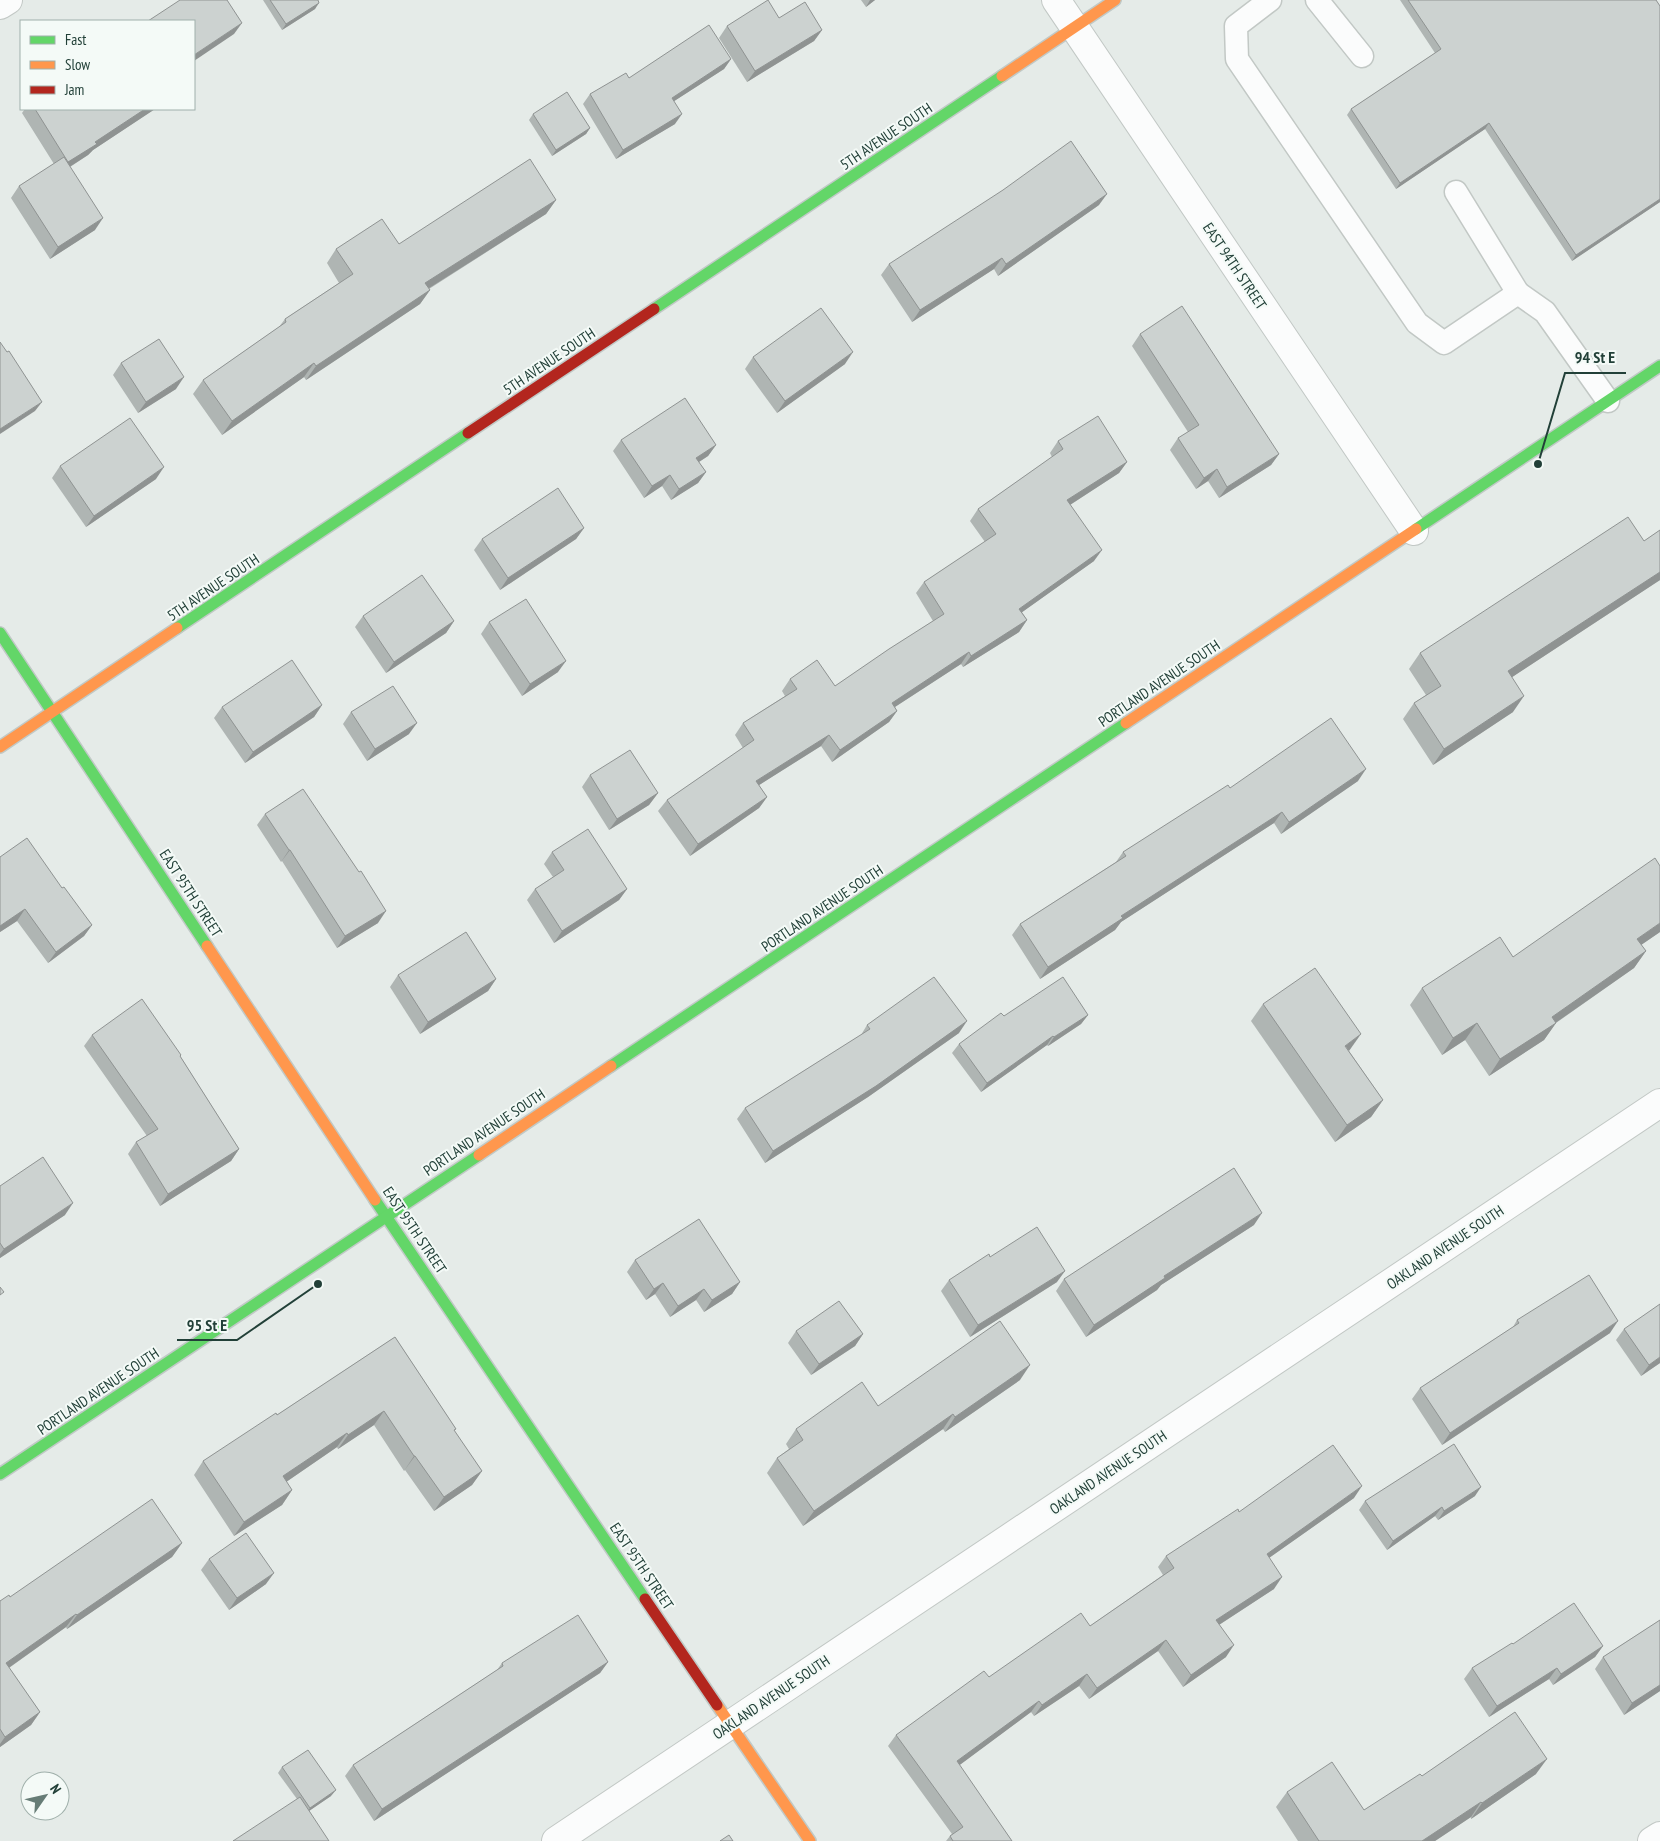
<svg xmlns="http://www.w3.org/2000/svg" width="1660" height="1841" viewBox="0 0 1660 1841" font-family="'PT Sans Narrow',sans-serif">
  <rect width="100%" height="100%" fill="#e5ebe8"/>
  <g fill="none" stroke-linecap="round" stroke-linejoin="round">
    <defs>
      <g id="lane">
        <polyline points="1270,0 1236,26 1237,59 1417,323 1444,343 1518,293 1545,312 1608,401"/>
        <polyline points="1317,0 1362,56"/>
        <polyline points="1456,192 1518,293"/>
      </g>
      <g id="street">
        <polyline points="1056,0 1414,531"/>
        <polyline points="0,5 8,0"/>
        <polyline points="556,1841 1660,1103"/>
        <polyline points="1652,1841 1660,1836"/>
      </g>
      <g id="fast">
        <polyline points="654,309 1002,76"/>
        <polyline points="1416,529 1660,366"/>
        <polyline points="177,628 468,433"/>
        <polyline points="0,633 207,946"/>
        <polyline points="611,1066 1126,723"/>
        <polyline points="375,1200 645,1599"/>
        <polyline points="0,1474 479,1155"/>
      </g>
      <g id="slow">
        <polyline points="1002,76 1115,0"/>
        <polyline points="1126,723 1416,529"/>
        <polyline points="0,747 177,628"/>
        <polyline points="207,946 375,1200"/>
        <polyline points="479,1155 611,1066"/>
        <polyline points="717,1705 810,1841"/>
      </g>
      <g id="jam">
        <polyline points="468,433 654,309"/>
        <polyline points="645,1599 717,1705"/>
      </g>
    </defs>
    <use href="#lane" stroke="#c2c8c5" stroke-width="25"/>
    <use href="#street" stroke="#c2c8c5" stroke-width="30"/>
    <use href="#fast" stroke="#c1c9c6" stroke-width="14"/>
    <use href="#slow" stroke="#c1c9c6" stroke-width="14"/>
    <use href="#jam" stroke="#c1c9c6" stroke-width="14"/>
    <use href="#lane" stroke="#fbfcfc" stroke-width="22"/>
    <use href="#street" stroke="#fbfcfc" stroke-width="28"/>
    <use href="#fast" stroke="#63d668" stroke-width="11"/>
    <use href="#slow" stroke="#ff974d" stroke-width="11"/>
    <use href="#jam" stroke="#b3261e" stroke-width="11"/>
  </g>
  <g fill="#afb5b3">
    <polygon points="263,0 318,0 315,9 282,30"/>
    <polygon points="861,0 875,0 866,7"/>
    <polygon points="1400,0 1656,0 1660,6 1660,202 1572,261 1485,129 1396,189 1347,115 1351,109 1435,53"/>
    <polygon points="779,18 822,30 814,41 747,82 719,38 727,26"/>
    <polygon points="731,59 724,69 674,101 675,124 616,159 583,104 590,94 629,78"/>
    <polygon points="25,109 155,109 93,150 88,155 70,167 95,230 50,259 11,198 19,186 54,164 22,113"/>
    <polygon points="533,114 590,128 586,134 552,156 529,120"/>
    <polygon points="556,200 546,214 429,289 430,290 420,304 306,380 304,377 222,435 193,394 203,380 279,327 285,319 339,283 327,263 336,249 399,244"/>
    <polygon points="1099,205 998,276 994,269 912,322 881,275 889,264"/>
    <polygon points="1140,334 1279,454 1271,465 1219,498 1208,481 1196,489 1170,450 1178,438 1188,432 1132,346"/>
    <polygon points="753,357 845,364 777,413 745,369"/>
    <polygon points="121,363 176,389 138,413 113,375"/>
    <polygon points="621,440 716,445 708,456 699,462 706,472 698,483 671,500 662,486 644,498 613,451"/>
    <polygon points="1058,441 1127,462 1119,473 1070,505 1094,561 1022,612 1027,620 1019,632 963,667 961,664 895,707 897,711 889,722 832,762 821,746 759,785 767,797 759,808 690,856 658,811 667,800 743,748 735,735 743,723 785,696 782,691 790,679 835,686 933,621 916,593 924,582 985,542 970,521 978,509 1052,457 1050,453"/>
    <polygon points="60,466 156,479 86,527 52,478"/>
    <polygon points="584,528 576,539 500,590 474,550 482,539"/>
    <polygon points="1660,530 1660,580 1512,677 1513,712 1433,765 1403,719 1414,703 1426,695 1409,669 1420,653 1644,541"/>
    <polygon points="363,616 454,621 446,633 386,673 355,627"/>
    <polygon points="489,622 558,672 522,696 481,634"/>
    <polygon points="322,705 314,717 245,763 214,718 222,707"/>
    <polygon points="351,712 409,734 367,761 343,724"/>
    <polygon points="590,775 658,793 649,805 609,830 582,787"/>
    <polygon points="1358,781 1281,834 1274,823 1121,922 1115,930 1040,979 1012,935 1020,924 1116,862 1123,852 1230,788"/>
    <polygon points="265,814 378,923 337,948 282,861 281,862 257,825"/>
    <polygon points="552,852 627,889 619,900 554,943 527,900 535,889 553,877 544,864"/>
    <polygon points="0,857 62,888 92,925 84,936 48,963 17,921 0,932"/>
    <polygon points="1660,932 1641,945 1646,951 1634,968 1556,1023 1544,1040 1489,1076 1465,1040 1442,1055 1410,1005 1422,988 1513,957"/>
    <polygon points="398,975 496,979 488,991 420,1034 390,987"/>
    <polygon points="1263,1004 1349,1051 1383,1100 1371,1117 1335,1142 1251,1021"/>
    <polygon points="1088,1015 1081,1024 1048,1046 1047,1045 981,1092 952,1053 959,1044 1004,1016"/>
    <polygon points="867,1025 959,1033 868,1097 765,1163 737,1119 745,1108 861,1035"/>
    <polygon points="92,1035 181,1055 180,1056 239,1149 231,1161 160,1206 128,1154 136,1142 147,1136 84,1046"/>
    <polygon points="0,1186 65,1215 0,1258"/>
    <polygon points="1254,1225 1161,1285 1157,1290 1086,1337 1056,1291 1064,1279"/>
    <polygon points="990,1257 1057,1282 970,1337 941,1291 949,1280"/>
    <polygon points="635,1260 740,1282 732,1294 704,1312 696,1300 670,1317 655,1294 646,1300 627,1272"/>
    <polygon points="1517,1320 1610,1333 1442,1445 1412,1399 1420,1388 1513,1327"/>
    <polygon points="1624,1329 1660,1363 1641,1376 1616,1340"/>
    <polygon points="796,1331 863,1334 855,1346 811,1375 788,1343"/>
    <polygon points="395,1337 456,1429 454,1431 482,1471 472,1485 434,1511 405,1470 404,1471 374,1425 338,1449 337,1447 286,1482 292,1490 282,1505 234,1536 194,1475 203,1461 277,1415"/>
    <polygon points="1020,1380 945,1432 943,1429 803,1526 767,1473 777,1458 789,1449 786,1444 796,1429 878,1406"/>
    <polygon points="1475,1496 1438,1520 1435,1516 1387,1550 1359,1510 1365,1501"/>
    <polygon points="1354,1498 1269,1558 1274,1589 1219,1625 1226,1657 1183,1687 1158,1651 1089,1699 1079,1686 1034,1716 1031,1712 959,1765 1012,1841 946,1841 950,1836 952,1834 888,1746 896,1735 989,1677 1090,1626 1163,1575 1158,1567 1166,1556 1239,1512"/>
    <polygon points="182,1543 172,1557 67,1629 66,1627 9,1668 40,1712 31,1725 0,1747 0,1601 10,1597"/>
    <polygon points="209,1559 266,1584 229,1610 201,1570"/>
    <polygon points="1660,1620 1660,1691 1624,1715 1595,1669 1603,1657"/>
    <polygon points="1513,1644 1603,1646 1595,1657 1553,1685 1549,1679 1489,1717 1464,1679 1472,1668"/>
    <polygon points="608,1662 600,1673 374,1821 345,1776 353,1765 497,1670 502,1663"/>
    <polygon points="282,1767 331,1796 309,1811 297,1799 278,1773"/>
    <polygon points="1536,1774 1471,1819 1471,1817 1435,1841 1298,1841 1276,1807 1287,1792 1364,1810 1422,1776"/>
  </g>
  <g fill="#8f9392">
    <polygon points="870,0 875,0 866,7"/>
    <polygon points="319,3 315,9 282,30 286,24"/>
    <polygon points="242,23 234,34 194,61 194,55"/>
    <polygon points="822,30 814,41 747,82 755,71"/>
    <polygon points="731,59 724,69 665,107 672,98"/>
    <polygon points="145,109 155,109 93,150 88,155 60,173 68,162 95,142"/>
    <polygon points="682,114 675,124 616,159 623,150"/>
    <polygon points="1489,123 1485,129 1396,189 1400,183"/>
    <polygon points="590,128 586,134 552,156 556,150"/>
    <polygon points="1107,194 1099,205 998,276 1006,264"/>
    <polygon points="1660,199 1660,202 1572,261 1576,255"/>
    <polygon points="556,200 546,214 415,297 425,283"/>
    <polygon points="103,218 95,230 50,259 58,247"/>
    <polygon points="1002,258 994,269 912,322 920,310"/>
    <polygon points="430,290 420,304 306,380 316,366"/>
    <polygon points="853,352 845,364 777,413 785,401"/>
    <polygon points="314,363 304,377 222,435 232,421"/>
    <polygon points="184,377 176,389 138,413 146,402"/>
    <polygon points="42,402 35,411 0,434 0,429"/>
    <polygon points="716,445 708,456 688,469 696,458"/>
    <polygon points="1279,454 1271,465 1219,498 1227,487"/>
    <polygon points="1127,462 1119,473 1059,512 1067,500"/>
    <polygon points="164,467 156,479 86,527 94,516"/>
    <polygon points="1217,469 1208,481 1196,489 1204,478"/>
    <polygon points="706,472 698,483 671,500 679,489"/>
    <polygon points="670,475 662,486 644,498 652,486"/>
    <polygon points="584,528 576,539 500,590 508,578"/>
    <polygon points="1102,550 1094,561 1011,620 1019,609"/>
    <polygon points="1660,572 1660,580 1497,687 1508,671"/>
    <polygon points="1027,620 1019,632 963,667 971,656"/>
    <polygon points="454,621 446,633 386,673 394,662"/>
    <polygon points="969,652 961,664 884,714 892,703"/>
    <polygon points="566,661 558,672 522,696 530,684"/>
    <polygon points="1524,696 1513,712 1433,765 1444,749"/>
    <polygon points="322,705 314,717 245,763 253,752"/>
    <polygon points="897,711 889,722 832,762 840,750"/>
    <polygon points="417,723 409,734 367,761 375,749"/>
    <polygon points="829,735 821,746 748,792 756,781"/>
    <polygon points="1366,769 1358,781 1281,834 1289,822"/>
    <polygon points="658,793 649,805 609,830 617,819"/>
    <polygon points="767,797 759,808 690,856 698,844"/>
    <polygon points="1282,812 1274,823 1121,922 1115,930 1040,979 1048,967 1121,916"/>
    <polygon points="289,850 290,850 281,862"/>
    <polygon points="627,889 619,900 554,943 562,931"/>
    <polygon points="25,909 17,921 0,932 0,926"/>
    <polygon points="386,911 378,923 337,948 345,936"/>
    <polygon points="1660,923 1660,932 1625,956 1637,939"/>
    <polygon points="92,925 84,936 48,963 56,952"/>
    <polygon points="1646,951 1634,968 1551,1026 1556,1023 1544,1040 1489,1076 1500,1059 1552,1017"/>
    <polygon points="496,979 488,991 420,1034 428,1022"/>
    <polygon points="1088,1015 1081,1024 1048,1046 1054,1037"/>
    <polygon points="967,1021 959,1033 868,1097 765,1163 773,1151"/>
    <polygon points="1477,1023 1465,1040 1442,1055 1453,1038"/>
    <polygon points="1361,1034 1349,1051 1345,1046"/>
    <polygon points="1053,1036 1047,1045 981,1092 987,1083"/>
    <polygon points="1383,1100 1371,1117 1335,1142 1347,1125"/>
    <polygon points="239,1149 231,1161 160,1206 168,1194"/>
    <polygon points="73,1203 65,1215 0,1258 0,1254 4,1249"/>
    <polygon points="1262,1213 1254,1225 1161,1285 1157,1290 1086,1337 1094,1325 1164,1276"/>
    <polygon points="1065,1271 1057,1282 970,1337 978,1325"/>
    <polygon points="740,1282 732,1294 704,1312 712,1300"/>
    <polygon points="663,1283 655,1294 646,1300 654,1289"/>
    <polygon points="704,1289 696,1300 670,1317 678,1306"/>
    <polygon points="1618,1321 1610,1333 1442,1445 1450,1433"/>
    <polygon points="863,1334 855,1346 811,1375 819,1364"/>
    <polygon points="1660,1357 1660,1363 1641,1376 1649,1365"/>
    <polygon points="1030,1365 1020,1380 945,1432 955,1417"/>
    <polygon points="384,1411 374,1425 338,1449 348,1435"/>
    <polygon points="953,1414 943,1429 803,1526 814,1511"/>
    <polygon points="347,1433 337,1447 273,1491 283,1476"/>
    <polygon points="414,1456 415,1456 404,1471"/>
    <polygon points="482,1471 472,1485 434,1511 444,1497"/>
    <polygon points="1362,1486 1354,1498 1259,1565 1267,1554"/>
    <polygon points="1481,1487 1475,1496 1438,1520 1444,1511"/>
    <polygon points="292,1490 282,1505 234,1536 244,1522"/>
    <polygon points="1442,1507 1435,1516 1387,1550 1393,1541"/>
    <polygon points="182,1543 172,1557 67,1629 77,1615"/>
    <polygon points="274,1573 266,1584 229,1610 237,1598"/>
    <polygon points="1282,1577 1274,1589 1208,1632 1216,1620"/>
    <polygon points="76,1614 66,1627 0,1674 6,1663"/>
    <polygon points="1166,1640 1158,1651 1089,1699 1097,1688"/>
    <polygon points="1234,1645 1226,1657 1183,1687 1191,1675"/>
    <polygon points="1603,1646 1595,1657 1553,1685 1561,1674"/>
    <polygon points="608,1662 600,1673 374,1821 382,1809"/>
    <polygon points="1557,1668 1549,1679 1489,1717 1497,1706"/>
    <polygon points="1087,1674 1079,1686 1034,1716 1042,1705"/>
    <polygon points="1660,1685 1660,1691 1624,1715 1632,1703"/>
    <polygon points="1039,1701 1031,1712 949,1773 957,1761"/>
    <polygon points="40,1712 31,1725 0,1747 0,1744 5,1737"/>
    <polygon points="1547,1759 1536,1774 1471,1819 1482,1803"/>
    <polygon points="336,1790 331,1796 306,1813 310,1808"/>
    <polygon points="1481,1802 1471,1817 1435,1841 1422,1841"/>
  </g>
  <g fill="#ccd2d0" stroke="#8f9392">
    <polygon points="180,0 227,0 242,23 194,55 194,21 148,21"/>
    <polygon points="270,0 318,0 319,3 286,24"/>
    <polygon points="768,0 779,18 805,2 822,30 755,71 727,26"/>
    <polygon points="1408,0 1656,0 1660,6 1660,199 1576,255 1489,123 1400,183 1351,109 1441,49"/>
    <polygon points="709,25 731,59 672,98 682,114 623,150 590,94 626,73 629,78"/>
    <polygon points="567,92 590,128 556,150 533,114"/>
    <polygon points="35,109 145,109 95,142 97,144 68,162"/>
    <polygon points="1071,141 1107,194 1006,264 1002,258 920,310 889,264 1003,190"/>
    <polygon points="64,157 103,218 58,247 19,186"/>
    <polygon points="530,159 556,200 425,283 430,290 316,366 314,363 232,421 203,380 286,322 285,319 353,274 336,249 382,219 399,244"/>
    <polygon points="1182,306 1279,454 1227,487 1217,469 1204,478 1178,438 1199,425 1140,334"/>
    <polygon points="821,308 853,352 785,401 753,357"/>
    <polygon points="159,339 184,377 146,402 121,363"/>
    <polygon points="0,342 7,352 9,351 42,402 0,429"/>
    <polygon points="685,398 716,445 696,458 706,472 679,489 670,475 652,486 621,440"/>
    <polygon points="1098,416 1127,462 1067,500 1102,550 1019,609 1027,620 971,656 969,652 892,703 897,711 840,750 829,735 756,781 767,797 698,844 667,800 754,740 743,723 797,689 790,679 817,660 835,686 889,649 944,614 924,582 996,534 978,509 1063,449 1058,441"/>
    <polygon points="130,418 164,467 94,516 60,466"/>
    <polygon points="558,488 584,528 508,578 482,539"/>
    <polygon points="1628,517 1644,541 1660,530 1660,572 1508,671 1524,696 1444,749 1414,703 1441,686 1420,653"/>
    <polygon points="422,575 454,621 394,662 363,616"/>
    <polygon points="526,599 566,661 530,684 489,622"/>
    <polygon points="292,660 322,705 253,752 222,707"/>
    <polygon points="393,686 417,723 375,749 351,712"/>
    <polygon points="1331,718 1366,769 1289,822 1282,812 1121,916 1123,918 1048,967 1020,924 1126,856 1123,852 1228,785 1230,788"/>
    <polygon points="630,750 658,793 617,819 590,775"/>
    <polygon points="303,789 359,872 361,871 386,911 345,936 290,850 289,850 265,814"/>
    <polygon points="588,829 627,889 562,931 535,889 564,870 552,852"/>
    <polygon points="27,838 62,888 64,887 92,925 56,952 25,909 0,926 0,857"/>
    <polygon points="1655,858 1660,866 1660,923 1637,939 1646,951 1552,1017 1556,1023 1500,1059 1477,1023 1453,1038 1422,988 1500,937 1513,957"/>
    <polygon points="466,932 496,979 428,1022 398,975"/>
    <polygon points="1315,968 1361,1034 1345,1046 1383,1100 1347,1125 1263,1004"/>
    <polygon points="934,977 967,1021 876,1086 773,1151 745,1108 870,1029 867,1025"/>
    <polygon points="1063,977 1088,1015 1054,1037 1053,1036 987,1083 959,1044 1001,1013 1004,1016"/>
    <polygon points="142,999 181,1055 180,1056 239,1149 168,1194 136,1142 158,1129 92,1035"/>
    <polygon points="43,1157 73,1203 4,1249 0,1243 0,1186"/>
    <polygon points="1234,1168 1262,1213 1164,1276 1165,1278 1094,1325 1064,1279"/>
    <polygon points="699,1219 740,1282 712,1300 704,1289 678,1306 663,1283 654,1289 635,1260"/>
    <polygon points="1037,1227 1065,1271 978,1325 949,1280 989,1254 990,1257"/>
    <polygon points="1589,1275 1618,1321 1450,1433 1420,1388 1519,1323 1517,1320"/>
    <polygon points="0,1287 4,1292 0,1295"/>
    <polygon points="839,1301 863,1334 819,1364 796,1331"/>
    <polygon points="1660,1304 1660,1357 1649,1365 1624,1329"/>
    <polygon points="1000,1321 1030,1365 955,1417 953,1414 814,1511 777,1458 803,1440 796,1429 862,1382 878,1406"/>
    <polygon points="395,1337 456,1429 454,1430 482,1471 444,1497 415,1456 414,1456 384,1411 348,1435 347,1433 283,1476 292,1490 244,1522 203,1461 276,1413 277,1415"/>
    <polygon points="1454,1444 1481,1487 1444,1511 1442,1507 1393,1541 1365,1501"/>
    <polygon points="1333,1445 1362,1486 1267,1554 1282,1577 1216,1620 1234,1645 1191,1675 1166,1640 1097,1688 1087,1674 1042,1705 1039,1701 957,1761 1012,1841 953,1841 950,1836 963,1827 896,1735 984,1671 989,1677 1081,1613 1090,1626 1174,1568 1166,1556 1238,1509 1239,1512"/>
    <polygon points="152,1499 182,1543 77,1615 76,1614 6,1663 40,1712 5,1737 0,1729 0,1601 9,1595 10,1597"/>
    <polygon points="246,1533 274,1573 237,1598 209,1559"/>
    <polygon points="1574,1603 1603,1646 1561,1674 1557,1668 1497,1706 1472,1668 1512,1643 1513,1644"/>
    <polygon points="578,1615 608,1662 382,1809 353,1765 503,1666 502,1663"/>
    <polygon points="1660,1620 1660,1685 1632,1703 1603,1657"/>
    <polygon points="1515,1712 1547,1759 1482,1803 1481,1802 1422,1841 1319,1841 1287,1792 1332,1762 1364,1810 1420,1774 1422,1776"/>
    <polygon points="308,1750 336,1790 310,1808 282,1767"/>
    <polygon points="300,1797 329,1841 233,1841"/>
    <polygon points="729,1835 733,1841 720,1841"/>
  </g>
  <g text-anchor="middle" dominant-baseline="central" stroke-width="4" stroke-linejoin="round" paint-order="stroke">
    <g font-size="15" fill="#224038" stroke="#f4faf7">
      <text transform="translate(886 136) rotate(-34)">5TH AVENUE SOUTH</text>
      <text transform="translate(1235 266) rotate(56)">EAST 94TH STREET</text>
      <text transform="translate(549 361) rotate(-34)">5TH AVENUE SOUTH</text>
      <text transform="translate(213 587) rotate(-34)">5TH AVENUE SOUTH</text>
      <text transform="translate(1159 683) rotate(-34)">PORTLAND AVENUE SOUTH</text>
      <text transform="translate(191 893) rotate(57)">EAST 95TH STREET</text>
      <text transform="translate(822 908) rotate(-34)">PORTLAND AVENUE SOUTH</text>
      <text transform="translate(484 1132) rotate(-34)">PORTLAND AVENUE SOUTH</text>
      <text transform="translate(415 1230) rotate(56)">EAST 95TH STREET</text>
      <text transform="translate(1445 1247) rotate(-34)">OAKLAND AVENUE SOUTH</text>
      <text transform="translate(98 1391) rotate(-34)">PORTLAND AVENUE SOUTH</text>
      <text transform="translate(1108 1472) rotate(-34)">OAKLAND AVENUE SOUTH</text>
      <text transform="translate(642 1566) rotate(56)">EAST 95TH STREET</text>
      <text transform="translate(771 1697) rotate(-34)">OAKLAND AVENUE SOUTH</text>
    </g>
  </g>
  <path fill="none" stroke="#224038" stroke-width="2" d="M1538 464L1565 373H1626M318 1284L237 1340H177"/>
  <g fill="#224038" stroke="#f4faf7" stroke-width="2">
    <circle cx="1538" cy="464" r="5"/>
    <circle cx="318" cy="1284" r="5"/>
  </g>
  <g font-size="16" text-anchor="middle" font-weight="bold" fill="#224038" stroke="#f4faf7" stroke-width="4" stroke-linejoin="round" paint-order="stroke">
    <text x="1595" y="363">94 St E</text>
    <text x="207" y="1331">95 St E</text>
  </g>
  <rect x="20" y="20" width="175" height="90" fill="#f4faf7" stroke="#a0b0ab"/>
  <rect x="30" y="36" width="25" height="8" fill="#63d668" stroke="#a0b0ab"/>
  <text x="65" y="45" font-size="15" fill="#224038">Fast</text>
  <rect x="30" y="61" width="25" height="8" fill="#ff974d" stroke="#a0b0ab"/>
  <text x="65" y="70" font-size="15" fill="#224038">Slow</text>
  <rect x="30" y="86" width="25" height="8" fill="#b3261e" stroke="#a0b0ab"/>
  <text x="65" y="95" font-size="15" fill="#224038">Jam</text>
  <g transform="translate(45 1796) rotate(56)"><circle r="24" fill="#f4faf7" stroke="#a0b0ab"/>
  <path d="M0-4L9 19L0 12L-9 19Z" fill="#667c76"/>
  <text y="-8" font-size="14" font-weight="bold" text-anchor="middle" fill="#224038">N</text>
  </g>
</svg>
